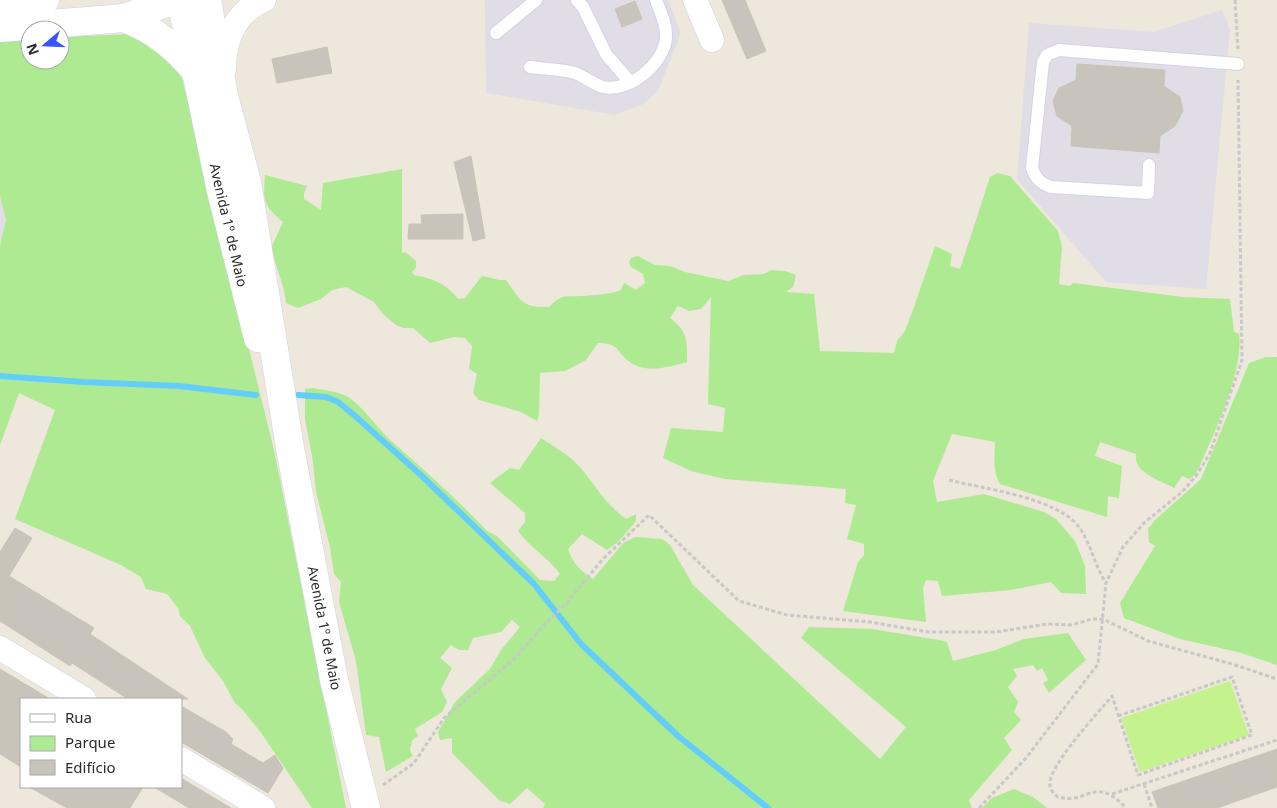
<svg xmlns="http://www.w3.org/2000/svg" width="1277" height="808" viewBox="0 0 1277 808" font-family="'Noto Sans',sans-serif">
  <rect width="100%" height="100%" fill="#eee7db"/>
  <g fill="#e0dde6">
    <polygon points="485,0 668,0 680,31 679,38 658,91 643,104 615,115 486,93"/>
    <polygon points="1222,10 1230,29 1206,289 1106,282 1017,179 1029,23 1153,32"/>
    <polygon points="0,196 6,220 0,245"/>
  </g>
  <g fill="#adea92">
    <polygon points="132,34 178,66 182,78 274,450 346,808 312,808 262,734 243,710 235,703 223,681 205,658 190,626 180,616 178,608 167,594 146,589 141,577 121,565 15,519 55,410 19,393 0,445 0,245 6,220 0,196 0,41 30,39 30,60 60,60 60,37"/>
    <path d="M 402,169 L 402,253 L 405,252 L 416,261 L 416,268 L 412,272 L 414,275 C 432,278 447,284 458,299 L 465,298 L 482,276 C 491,277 497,281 506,280 C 521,301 522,308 549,307 C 562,293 565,297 581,296 C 594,295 609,295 621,290 L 624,283 L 636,290 L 645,283 L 643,274 L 631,267 L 629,262 L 631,258 L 638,256 L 655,265 L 670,266 L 685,272 L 728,281 L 744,275 L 764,274 L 771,270 L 785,271 L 796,275 L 793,287 L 786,292 L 814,294 L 820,351 L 894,353 L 897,341 L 905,331 L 914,307 L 935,246 L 952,254 L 950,266 L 960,269 L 990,177 L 997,173 L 1010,176 L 1058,231 L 1062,247 L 1059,284 L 1070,286 L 1073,283 L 1183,297 L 1230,299 L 1234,332 L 1239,334 C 1244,369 1215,432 1200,465 L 1195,475 L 1189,479 L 1182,476 L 1174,488 C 1160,480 1133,473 1136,454 L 1100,442 L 1095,456 L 1122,466 L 1119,498 L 1108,496 L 1107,517 L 1000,484 C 992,471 995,456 995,442 L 952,434 L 933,481 L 937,502 L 984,494 L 1044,512 L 1056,519 L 1075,541 L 1085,566 L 1086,594 L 1061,593 L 1051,582 L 1011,590 L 942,596 L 938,581 L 926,580 L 923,588 L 926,622 L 843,611 L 858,562 L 864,555 L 864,544 L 847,539 L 856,505 L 845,503 L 846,489 L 725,479 L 691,471 L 663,458 L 671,428 L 723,432 L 725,408 L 708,404 L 711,297 L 701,309 L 689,311 L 678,306 L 670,318 C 688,332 687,340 687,362 C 668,367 647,374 630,362 C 615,352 621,343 598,343 L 586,360 L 565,371 L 540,373 L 539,414 L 537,421 L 521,412 L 479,400 L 473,393 L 477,374 L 469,369 L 472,346 L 465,338 L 454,337 L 430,343 L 413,328 L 403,328 L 396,325 L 383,314 L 374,302 L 346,287 L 332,290 L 321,299 L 298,308 L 286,303 C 284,283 276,268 271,248 L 283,222 C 263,205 263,201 265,175 L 307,186 L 304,193 L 304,199 L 321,210 L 323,183 Z"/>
    <polygon points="1266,357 1277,357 1277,665 1238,652 1180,639 1124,618 1120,603 1155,546 1149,542 1148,529 1155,520 1201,479 1249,363"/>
    <path d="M 313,388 C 323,390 336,391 346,396 C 359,402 377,427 389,439 C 423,469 456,498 487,531 L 497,536 L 540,580 L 554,581 L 560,574 C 548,557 530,548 518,531 L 525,522 L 525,513 L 490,483 L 510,468 L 519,470 L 541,438 C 556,448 573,457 584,472 C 599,491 605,503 626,519 L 636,514 L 636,521 L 619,541 L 607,550 L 582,534 L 568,549 C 572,563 581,571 593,579 L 623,543 L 635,537 L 662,539 L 670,545 L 693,585 L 880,759 L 906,727 L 801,638 L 809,627 L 872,629 L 939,640 L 947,642 L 953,661 L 996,650 L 1024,639 L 1068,633 L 1086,660 L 1049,693 L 1043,683 L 1048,680 L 1042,668 L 1037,671 L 1033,665 L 1013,669 L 1017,676 L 1008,687 L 1018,702 L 1014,712 L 1021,720 L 1004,738 L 1012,750 L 969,800 L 972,808 L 543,808 L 545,804 L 527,788 L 510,804 L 500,801 L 452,753 L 452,738 L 440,740 L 438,732 L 455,702 L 490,669 L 501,650 L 520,627 L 512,620 L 501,632 L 473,638 L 468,650 L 459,650 L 451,645 L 440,658 L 452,668 L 441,689 L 447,702 L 442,712 L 415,729 L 418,736 L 412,740 L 410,750 L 413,756 L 386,772 L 379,737 L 366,735 L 356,661 L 339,602 L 341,582 L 334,574 L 330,547 L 316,492 L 313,462 L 305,419 L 305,389 Z"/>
    <polygon points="1014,789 1033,797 1047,808 982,808 992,798"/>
  </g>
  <polygon fill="#c4f28d" points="1230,681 1249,735 1140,772 1121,718"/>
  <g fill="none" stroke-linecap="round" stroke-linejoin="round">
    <g stroke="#64cdfa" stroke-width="6">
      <polyline points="0,376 83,382 179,386 256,395"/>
      <polyline points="298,395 326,397 338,402 354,415 423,477 534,584 581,644 678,736 768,808"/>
    </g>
  </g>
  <g fill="#c9c4bb" stroke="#cac3b5">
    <polygon points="722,0 745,0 766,51 747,59"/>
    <polygon points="635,1 642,19 622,27 615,9"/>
    <polygon points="327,47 332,73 277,83 272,59"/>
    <polygon points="1077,64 1165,70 1164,86 1180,97 1183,111 1175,126 1160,136 1159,153 1071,146 1072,126 1057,116 1053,101 1059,88 1076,80"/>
    <polygon points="471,156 485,238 473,241 454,162"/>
    <polygon points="463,214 463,239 408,239 409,224 422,224 421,215"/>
    <polygon points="15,528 32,538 9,576 94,628 90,634 188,699 128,699 72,663 70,666 0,621 0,552"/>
    <polygon points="0,669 50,699 21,699 21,767 0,754"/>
    <polygon points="181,706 226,732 233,739 231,744 263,763 275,755 283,768 268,793 181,742"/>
    <polygon points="1277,749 1277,787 1217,808 1158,808 1152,792"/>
    <polygon points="181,778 204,792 231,808 189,808 154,787 181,787"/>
    <polygon points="29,787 143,787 130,808 67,808"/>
  </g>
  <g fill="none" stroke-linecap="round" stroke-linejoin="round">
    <defs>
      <g id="service">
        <polyline points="577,0 583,7 606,54 630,82"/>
        <polyline points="496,33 536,0"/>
        <path d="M 530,67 C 544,69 562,69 575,73 C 585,77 593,84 603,87 C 629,93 665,63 666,37 C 667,25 660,11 656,0"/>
        <path d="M 1149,165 L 1148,193 L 1051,187 C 1040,183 1036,179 1032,168 L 1043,62 L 1047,55 L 1059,50 L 1238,64"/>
      </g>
      <g id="minor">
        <polyline points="695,0 712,40"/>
        <path d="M 224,69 C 224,40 235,12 264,0"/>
        <polyline points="0,648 84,699"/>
        <polyline points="181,759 263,808"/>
      </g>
      <g id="secondary">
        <polyline points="181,0 221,191 258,338"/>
        <polyline points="207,0 224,96 247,182 290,448 334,680 366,808"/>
        <polyline points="0,9 45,0"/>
        <path d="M 124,18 C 153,29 177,48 196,72"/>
        <polyline points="0,28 124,18 175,0"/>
      </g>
    </defs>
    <use href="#service" stroke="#d0d4e5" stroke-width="14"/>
    <use href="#minor" stroke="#d0d4e5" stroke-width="25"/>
    <use href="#secondary" stroke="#d0d4e5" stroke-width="29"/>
    <g stroke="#c8c8c8" stroke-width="3" stroke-dasharray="4 2.5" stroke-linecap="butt">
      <polyline points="1235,0 1238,49"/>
      <path d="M 949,480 C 984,489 1062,498 1081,530 C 1092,547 1095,566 1106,583"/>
      <path d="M 1118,716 L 1232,677 L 1252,735 L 1138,775 L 1112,696 C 1099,712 1047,767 1050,785 C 1050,790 1054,794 1058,797 C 1089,805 1094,774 1126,808"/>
      <polyline points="1144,784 1152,808"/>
      <polyline points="383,785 414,763 444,718 513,660 544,625 565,605 602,560 649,515 739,601 787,615 870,622 928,632 996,632 1047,624 1072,625 1092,619 1103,619 1148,641 1232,664 1277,679"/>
      <polyline points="1112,794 1277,740"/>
      <polyline points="979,808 1026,758 1098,664 1106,583 1123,547 1144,523 1182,492 1196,476 1210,453 1242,360 1238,80"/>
    </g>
    <use href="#service" stroke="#fff" stroke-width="12"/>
    <use href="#minor" stroke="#fff" stroke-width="24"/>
    <use href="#secondary" stroke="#fff" stroke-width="28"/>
  </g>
  <g text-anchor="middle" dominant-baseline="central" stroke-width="4" stroke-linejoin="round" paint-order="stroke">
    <g font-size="14" fill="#2b2b2b" stroke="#fff">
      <text transform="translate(229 225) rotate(77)">Avenida 1º de Maio</text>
      <text transform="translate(325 628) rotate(79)">Avenida 1º de Maio</text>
    </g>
  </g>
  <rect x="20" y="698" width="162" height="90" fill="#ffffff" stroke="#aaaaaa"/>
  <rect x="30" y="714" width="25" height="8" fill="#ffffff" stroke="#aaaaaa"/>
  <text x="65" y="723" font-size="15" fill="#2b2b2b">Rua</text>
  <rect x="30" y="736" width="25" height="15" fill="#adea92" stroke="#aaaaaa"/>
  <text x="65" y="748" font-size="15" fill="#2b2b2b">Parque</text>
  <rect x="30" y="760" width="25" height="15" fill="#c9c4bb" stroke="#aaaaaa"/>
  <text x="65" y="773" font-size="15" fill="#2b2b2b">Edifício</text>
  <g transform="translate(45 45) rotate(251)"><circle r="24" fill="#ffffff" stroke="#aaaaaa"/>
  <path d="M0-4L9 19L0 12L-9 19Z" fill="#3756ff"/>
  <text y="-8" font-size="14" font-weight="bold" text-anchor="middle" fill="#2b2b2b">N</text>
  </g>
</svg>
